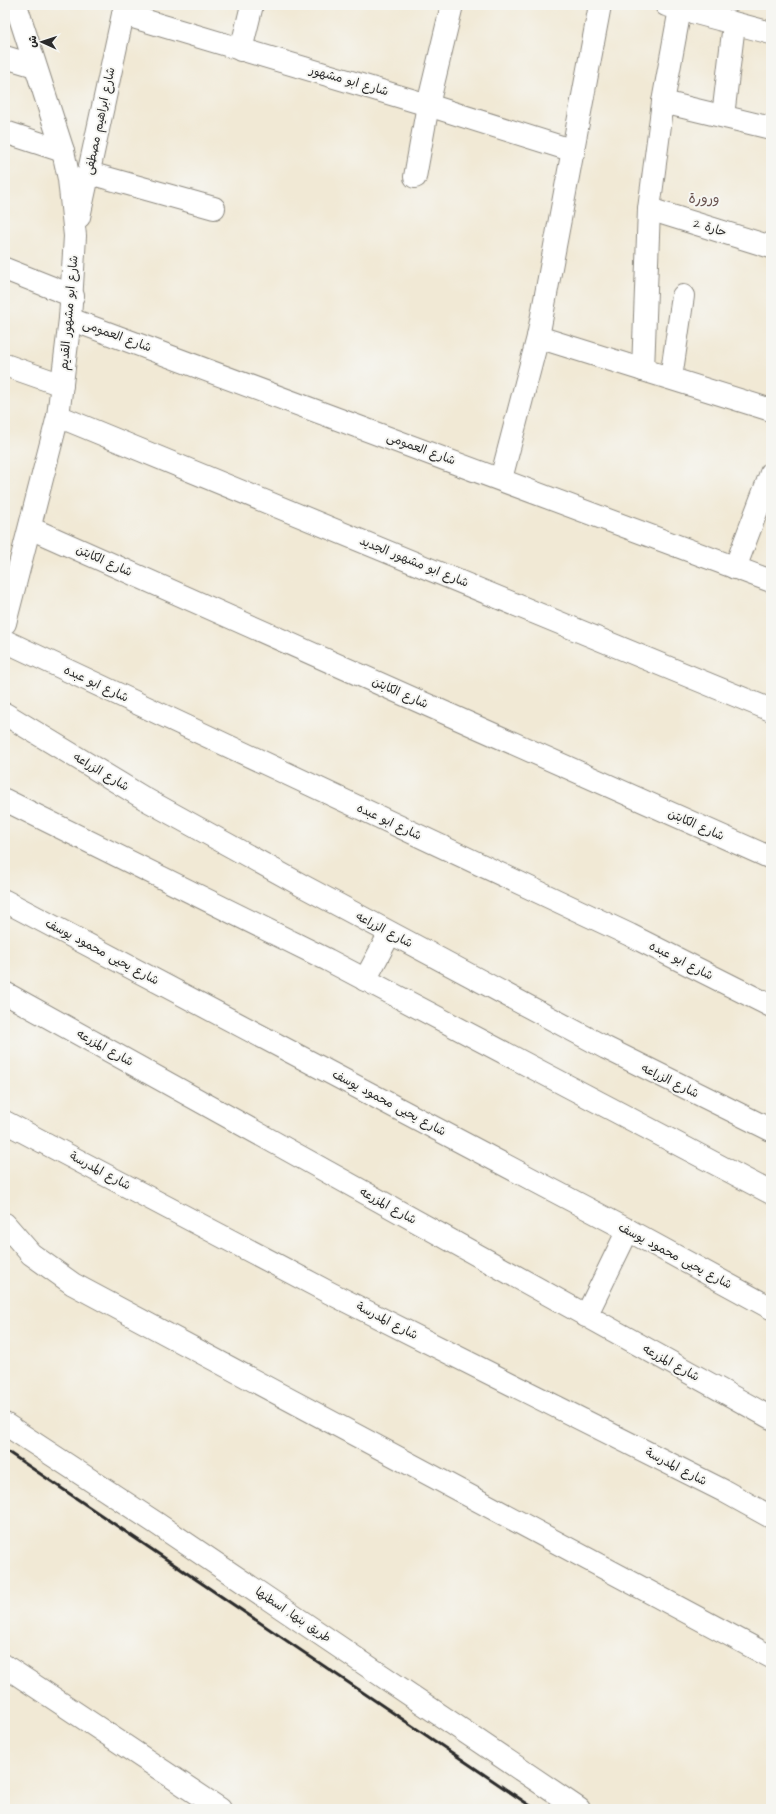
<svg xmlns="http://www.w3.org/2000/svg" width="776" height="1814" viewBox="0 0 776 1814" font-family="'Architects Daughter','Playpen Sans Arabic',sans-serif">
  <rect width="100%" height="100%" fill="#f6f6f2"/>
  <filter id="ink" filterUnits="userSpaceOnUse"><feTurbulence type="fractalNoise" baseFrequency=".025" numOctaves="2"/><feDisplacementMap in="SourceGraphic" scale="8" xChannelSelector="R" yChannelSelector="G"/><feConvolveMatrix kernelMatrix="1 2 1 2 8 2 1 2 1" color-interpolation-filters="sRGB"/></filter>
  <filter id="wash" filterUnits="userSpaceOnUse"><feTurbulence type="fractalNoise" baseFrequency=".012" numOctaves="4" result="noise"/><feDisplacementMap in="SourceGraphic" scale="16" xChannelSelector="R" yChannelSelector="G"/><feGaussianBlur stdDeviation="0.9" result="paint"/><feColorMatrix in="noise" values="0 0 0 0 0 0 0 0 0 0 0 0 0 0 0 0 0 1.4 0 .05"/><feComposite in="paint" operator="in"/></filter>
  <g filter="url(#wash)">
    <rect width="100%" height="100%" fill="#f1e9d5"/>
  </g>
  <g filter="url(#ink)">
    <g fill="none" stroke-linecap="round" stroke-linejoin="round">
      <defs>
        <g id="minor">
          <polyline points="666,5 771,33"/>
          <polyline points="123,14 428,105 574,151"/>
          <polyline points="241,50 252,5"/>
          <polyline points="5,57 35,66"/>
          <polyline points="663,102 771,128"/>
          <polyline points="723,116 734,24"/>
          <polyline points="5,132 63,151"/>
          <polyline points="89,173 214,208"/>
          <polyline points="415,177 428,105 452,5"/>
          <polyline points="649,209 771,247"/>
          <polyline points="79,217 125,5"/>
          <polyline points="5,269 73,296"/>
          <polyline points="70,319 771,581"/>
          <polyline points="538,337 771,410"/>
          <polyline points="5,365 62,385"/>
          <polyline points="643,370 649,209 663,102 680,9"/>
          <polyline points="671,378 683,296"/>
          <polyline points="58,416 771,710"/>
          <polyline points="501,479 538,337 600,5"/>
          <polyline points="30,528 771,858"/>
          <polyline points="735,568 771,473"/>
          <polyline points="5,623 58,416 70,319 75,236 69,179 63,151 16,5"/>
          <polyline points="5,641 630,935 771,1006"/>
          <polyline points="5,714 147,800 303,886 606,1048 771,1130"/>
          <polyline points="5,800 328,960 771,1193"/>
          <polyline points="5,901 628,1230 771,1308"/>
          <polyline points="365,980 390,933"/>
          <polyline points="5,993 771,1418"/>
          <polyline points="5,1122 330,1293 724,1491 771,1517"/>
          <polyline points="5,1224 31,1254 73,1284 771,1657"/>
          <polyline points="586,1316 628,1230"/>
          <polyline points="5,1424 156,1523 579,1809"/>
        </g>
        <polyline id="major" points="5,1666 220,1809"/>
      </defs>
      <use href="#minor" stroke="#8e8a80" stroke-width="24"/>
      <use href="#major" stroke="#8e8a80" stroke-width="24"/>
      <use href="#minor" stroke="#fff" stroke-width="22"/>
      <use href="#major" stroke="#fff" stroke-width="22"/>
      <polyline stroke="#2b2b2b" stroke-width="3" points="5,1450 535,1809"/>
    </g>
  </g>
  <g text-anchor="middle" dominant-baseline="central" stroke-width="4" stroke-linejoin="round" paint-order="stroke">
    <g font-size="12" fill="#2b2b2b" stroke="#f6f6f2">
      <text transform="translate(349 81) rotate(16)">شارع ابو مشهور</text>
      <text transform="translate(100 121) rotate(-78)">شارع ابراهيم مصطفى</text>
      <text transform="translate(710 228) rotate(17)">حارة 2</text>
      <text transform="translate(69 313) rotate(-85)">شارع ابو مشهور القديم</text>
      <text transform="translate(117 336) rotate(20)">شارع العمومى</text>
      <text transform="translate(421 449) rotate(20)">شارع العمومى</text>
      <text transform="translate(104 561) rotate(24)">شارع الكابتن</text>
      <text transform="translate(414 562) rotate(22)">شارع ابو مشهور الجديد</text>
      <text transform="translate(96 684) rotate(25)">شارع ابو عبده</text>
      <text transform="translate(400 693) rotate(24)">شارع الكابتن</text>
      <text transform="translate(101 772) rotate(31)">شارع الزراعه</text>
      <text transform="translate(389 822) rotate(25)">شارع ابو عبده</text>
      <text transform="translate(696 825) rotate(24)">شارع الكابتن</text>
      <text transform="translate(384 930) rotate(28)">شارع الزراعه</text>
      <text transform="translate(102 952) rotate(28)">شارع يحيى محمود يوسف</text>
      <text transform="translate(681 961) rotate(27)">شارع ابو عبده</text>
      <text transform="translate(105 1048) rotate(29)">شارع المزرعه</text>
      <text transform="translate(670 1081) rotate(26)">شارع الزراعه</text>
      <text transform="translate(389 1103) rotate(28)">شارع يحيى محمود يوسف</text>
      <text transform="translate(100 1171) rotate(28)">شارع المدرسة</text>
      <text transform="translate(388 1206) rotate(29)">شارع المزرعه</text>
      <text transform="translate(675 1256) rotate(28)">شارع يحيى محمود يوسف</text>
      <text transform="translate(387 1321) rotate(27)">شارع المدرسة</text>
      <text transform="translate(671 1363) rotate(29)">شارع المزرعه</text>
      <text transform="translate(676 1467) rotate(27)">شارع المدرسة</text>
      <text transform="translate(293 1615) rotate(34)">طريق بنها, اسطنها</text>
    </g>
    <g font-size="14" fill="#68524f" stroke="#f6f6f2">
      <text x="704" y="199">ورورة</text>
    </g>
  </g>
  <rect width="776" height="1814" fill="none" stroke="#f6f6f2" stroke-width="20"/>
  <g transform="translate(42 42) rotate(273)" stroke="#f6f6f2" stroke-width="3" paint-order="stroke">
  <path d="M0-3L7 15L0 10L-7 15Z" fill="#2b2b2b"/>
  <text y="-6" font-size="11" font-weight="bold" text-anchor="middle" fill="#2b2b2b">ش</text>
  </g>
</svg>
